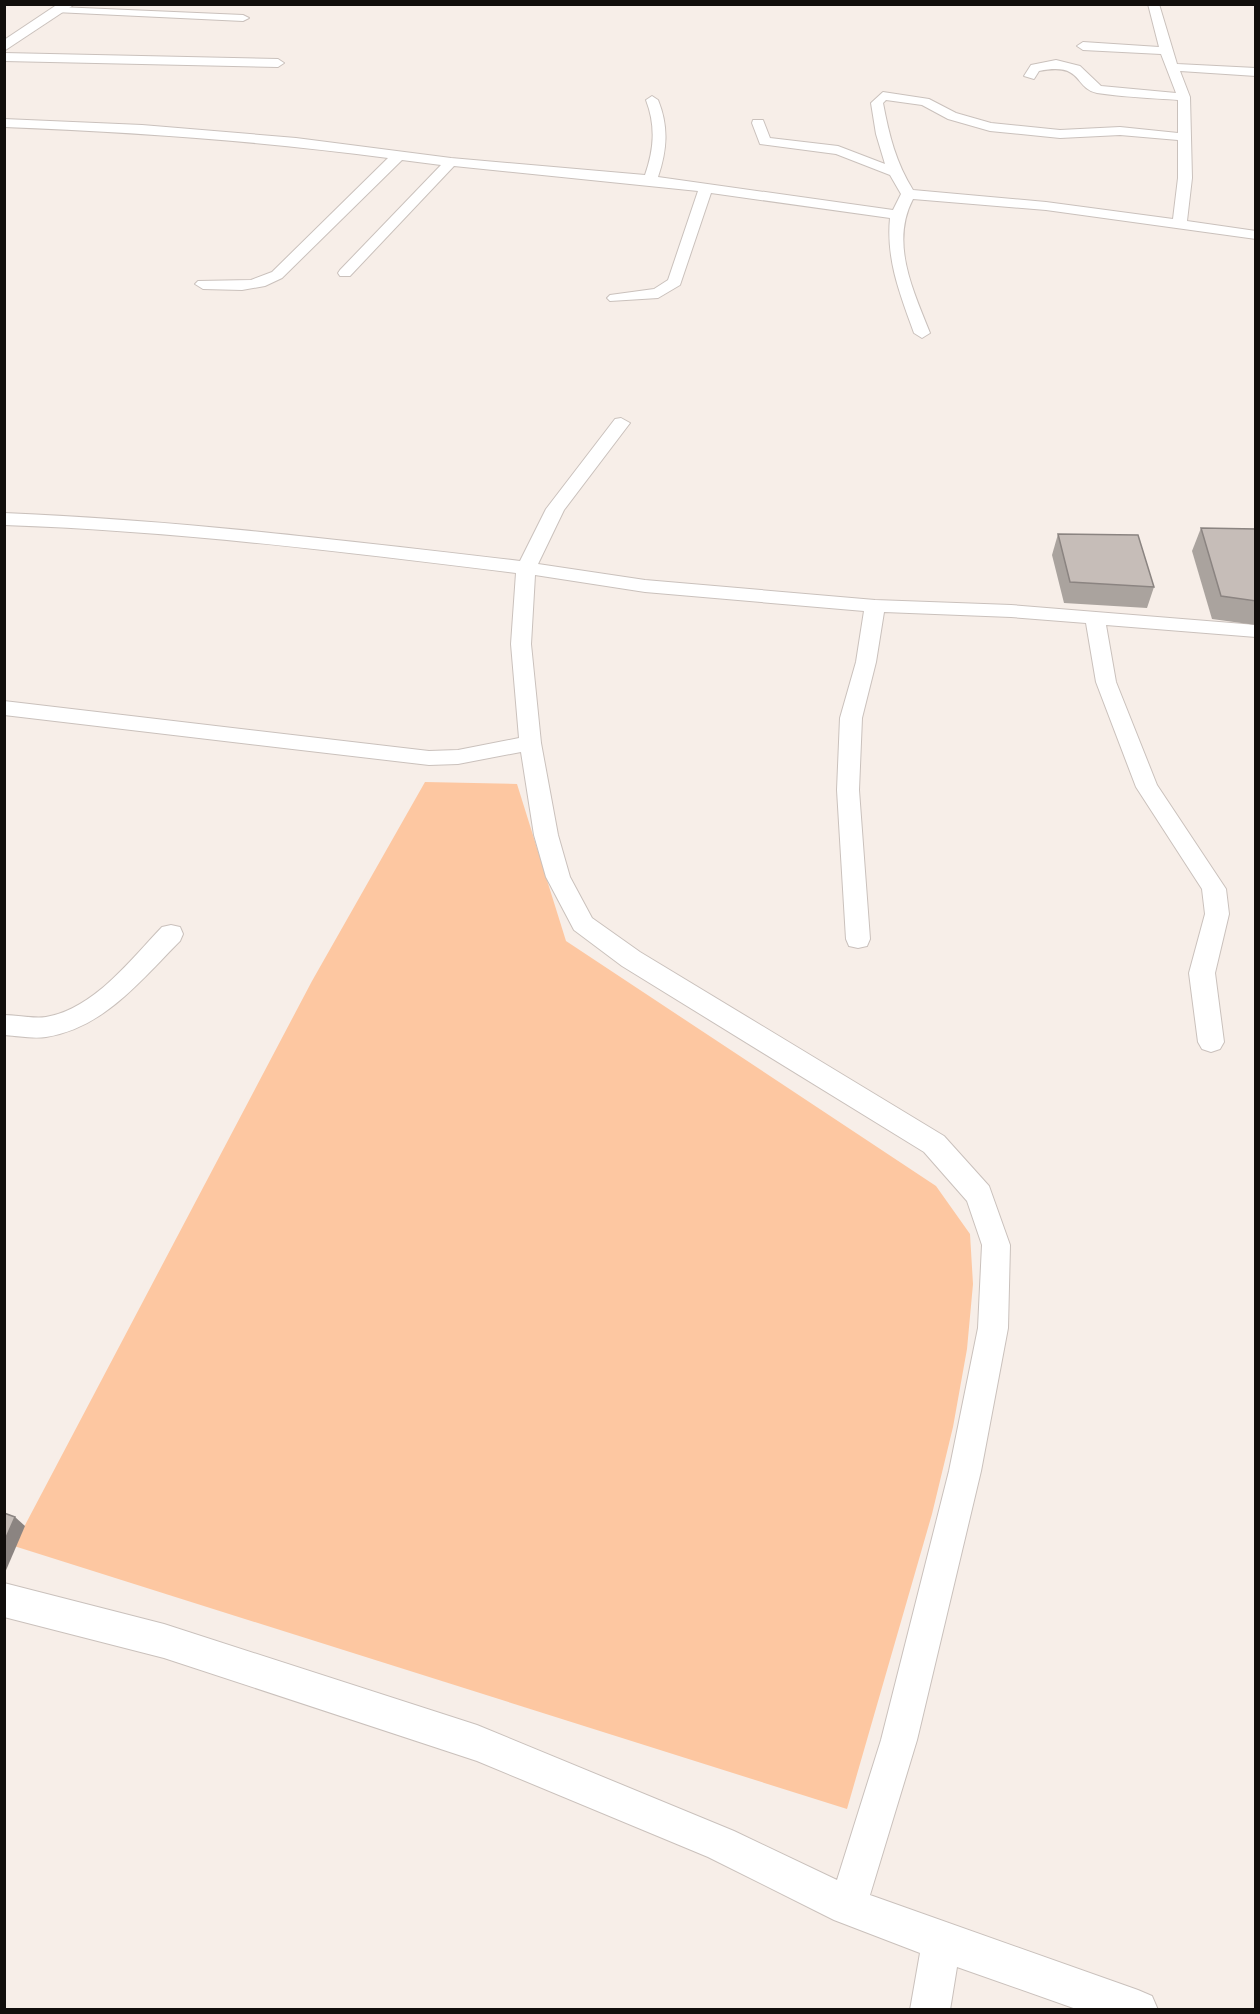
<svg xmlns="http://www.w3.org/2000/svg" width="1260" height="2014" viewBox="0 0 1260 2014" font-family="'Roboto Condensed',sans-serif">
  <rect width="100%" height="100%" fill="#f7eee8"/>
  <polygon fill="#fdc7a1" points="425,782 517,784 566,941 936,1186 970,1234 973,1284 967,1349 953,1427 932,1514 847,1809 14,1546 312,981"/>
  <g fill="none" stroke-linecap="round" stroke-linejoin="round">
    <defs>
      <g id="street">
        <path d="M 1148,4 L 1159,4 L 1177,64 L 1256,68 L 1256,76 L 1180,71 L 1190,97 L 1192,178 L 1187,221 L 1256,231 L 1256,239 L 1046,210 L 913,199 C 890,243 913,290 930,333 L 922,338 L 914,333 C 900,294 886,260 890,218 L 711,193 L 680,285 L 658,298 L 610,301 L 607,298 L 610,295 L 654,289 L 668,280 L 698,191 L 454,166 L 350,276 L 340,276 L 338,273 L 340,270 L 441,165 L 402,160 L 282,278 L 265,286 L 242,290 L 203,289 L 195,284 L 198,281 L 251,280 L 272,272 L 388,158 C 261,141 133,132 4,127 L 4,119 L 142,125 L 296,138 L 451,158 L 645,175 C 654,149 656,126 646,100 L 652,96 L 658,100 C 669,127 667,150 658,177 L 893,210 L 901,194 L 890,175 L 836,154 L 760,144 L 752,123 L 753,120 L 763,120 L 770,138 L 838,146 L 885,164 L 876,134 L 871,103 L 883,92 L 929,99 L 956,113 L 991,123 L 1060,130 L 1120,127 L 1178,133 L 1178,100 C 1151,98 1123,97 1097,93 C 1073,88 1084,62 1039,71 L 1034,79 L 1024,76 L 1031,65 L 1056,60 L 1080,66 L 1101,86 L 1176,93 L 1161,54 L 1083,50 L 1077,46 L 1083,42 L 1159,47 ZM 886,100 L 922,105 L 948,119 L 990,131 L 1060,138 L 1120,135 L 1178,140 L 1178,178 L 1173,219 L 1046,202 L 913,190 C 896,163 889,135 883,103 Z"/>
        <polygon points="59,7 243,15 249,18 243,21 55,12 53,10"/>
        <polygon points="4,53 278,59 284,63 278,67 4,61"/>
        <path d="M 621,418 L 630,423 L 564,510 L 538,564 L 645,580 L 875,600 L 1011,605 L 1256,625 L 1256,637 L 1106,625 L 1116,682 L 1157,785 L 1226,889 L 1229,914 L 1215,973 L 1224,1042 L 1220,1049 L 1211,1052 L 1202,1049 L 1198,1042 L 1189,973 L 1205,914 L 1202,889 L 1136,787 L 1096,682 L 1086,623 L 1011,617 L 884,612 L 876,662 L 862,718 L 859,790 L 870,939 L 867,946 L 858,948 L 849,946 L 846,939 L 837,790 L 840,718 L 856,662 L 864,611 L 645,592 L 535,575 L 531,644 L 541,743 L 558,835 L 570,877 L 592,918 L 640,952 L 944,1136 L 989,1186 L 1010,1245 L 1008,1328 L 981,1471 L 917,1740 L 870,1895 L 1138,1990 L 1152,1996 L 1158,2010 L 1079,2010 L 957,1967 L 950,2010 L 910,2010 L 920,1953 L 834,1920 L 708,1857 L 477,1761 L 164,1658 L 4,1617 L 4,1583 L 164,1624 L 477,1725 L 734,1831 L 837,1880 L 881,1740 L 949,1471 L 978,1328 L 982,1245 L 967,1201 L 924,1152 L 622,966 L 574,930 L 546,877 L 534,835 L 521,752 L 458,764 L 429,765 L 4,715 L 4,701 L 429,751 L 458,750 L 519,738 L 511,644 L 516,573 C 346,552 176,531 4,525 L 4,513 C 177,520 349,541 520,561 L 546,509 L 615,419 Z"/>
        <path d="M 171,925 L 180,927 L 183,934 L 180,941 C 141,980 104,1028 46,1037 C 33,1039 18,1036 4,1035 L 4,1015 C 18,1015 33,1019 46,1017 C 94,1009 131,959 162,927 Z"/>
      </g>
      <polygon id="secondary" points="58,4 75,4 4,51 4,40"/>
    </defs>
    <use href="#street" stroke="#cac1bc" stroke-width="2"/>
    <use href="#secondary" stroke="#cac1bc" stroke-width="2"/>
    <use href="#street" fill="#fff" fill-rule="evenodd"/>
    <use href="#secondary" fill="#fff" fill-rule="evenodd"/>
  </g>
  <g fill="#aaa39e">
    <polygon points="1201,528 1256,529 1256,625 1212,619 1192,551"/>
    <polygon points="1058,534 1154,587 1147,608 1064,603 1052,555"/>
  </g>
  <polygon fill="#8b8481" points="15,1517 25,1526 4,1575 4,1542"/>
  <g fill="#c6bdb8" stroke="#8b8481" stroke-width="1.5">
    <polygon points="1201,528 1256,529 1256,601 1221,596"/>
    <polygon points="1058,534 1138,535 1154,587 1070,582"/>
    <polygon points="4,1513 15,1517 4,1542"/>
  </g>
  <rect width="1260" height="2014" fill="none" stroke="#110e0c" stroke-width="12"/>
</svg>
